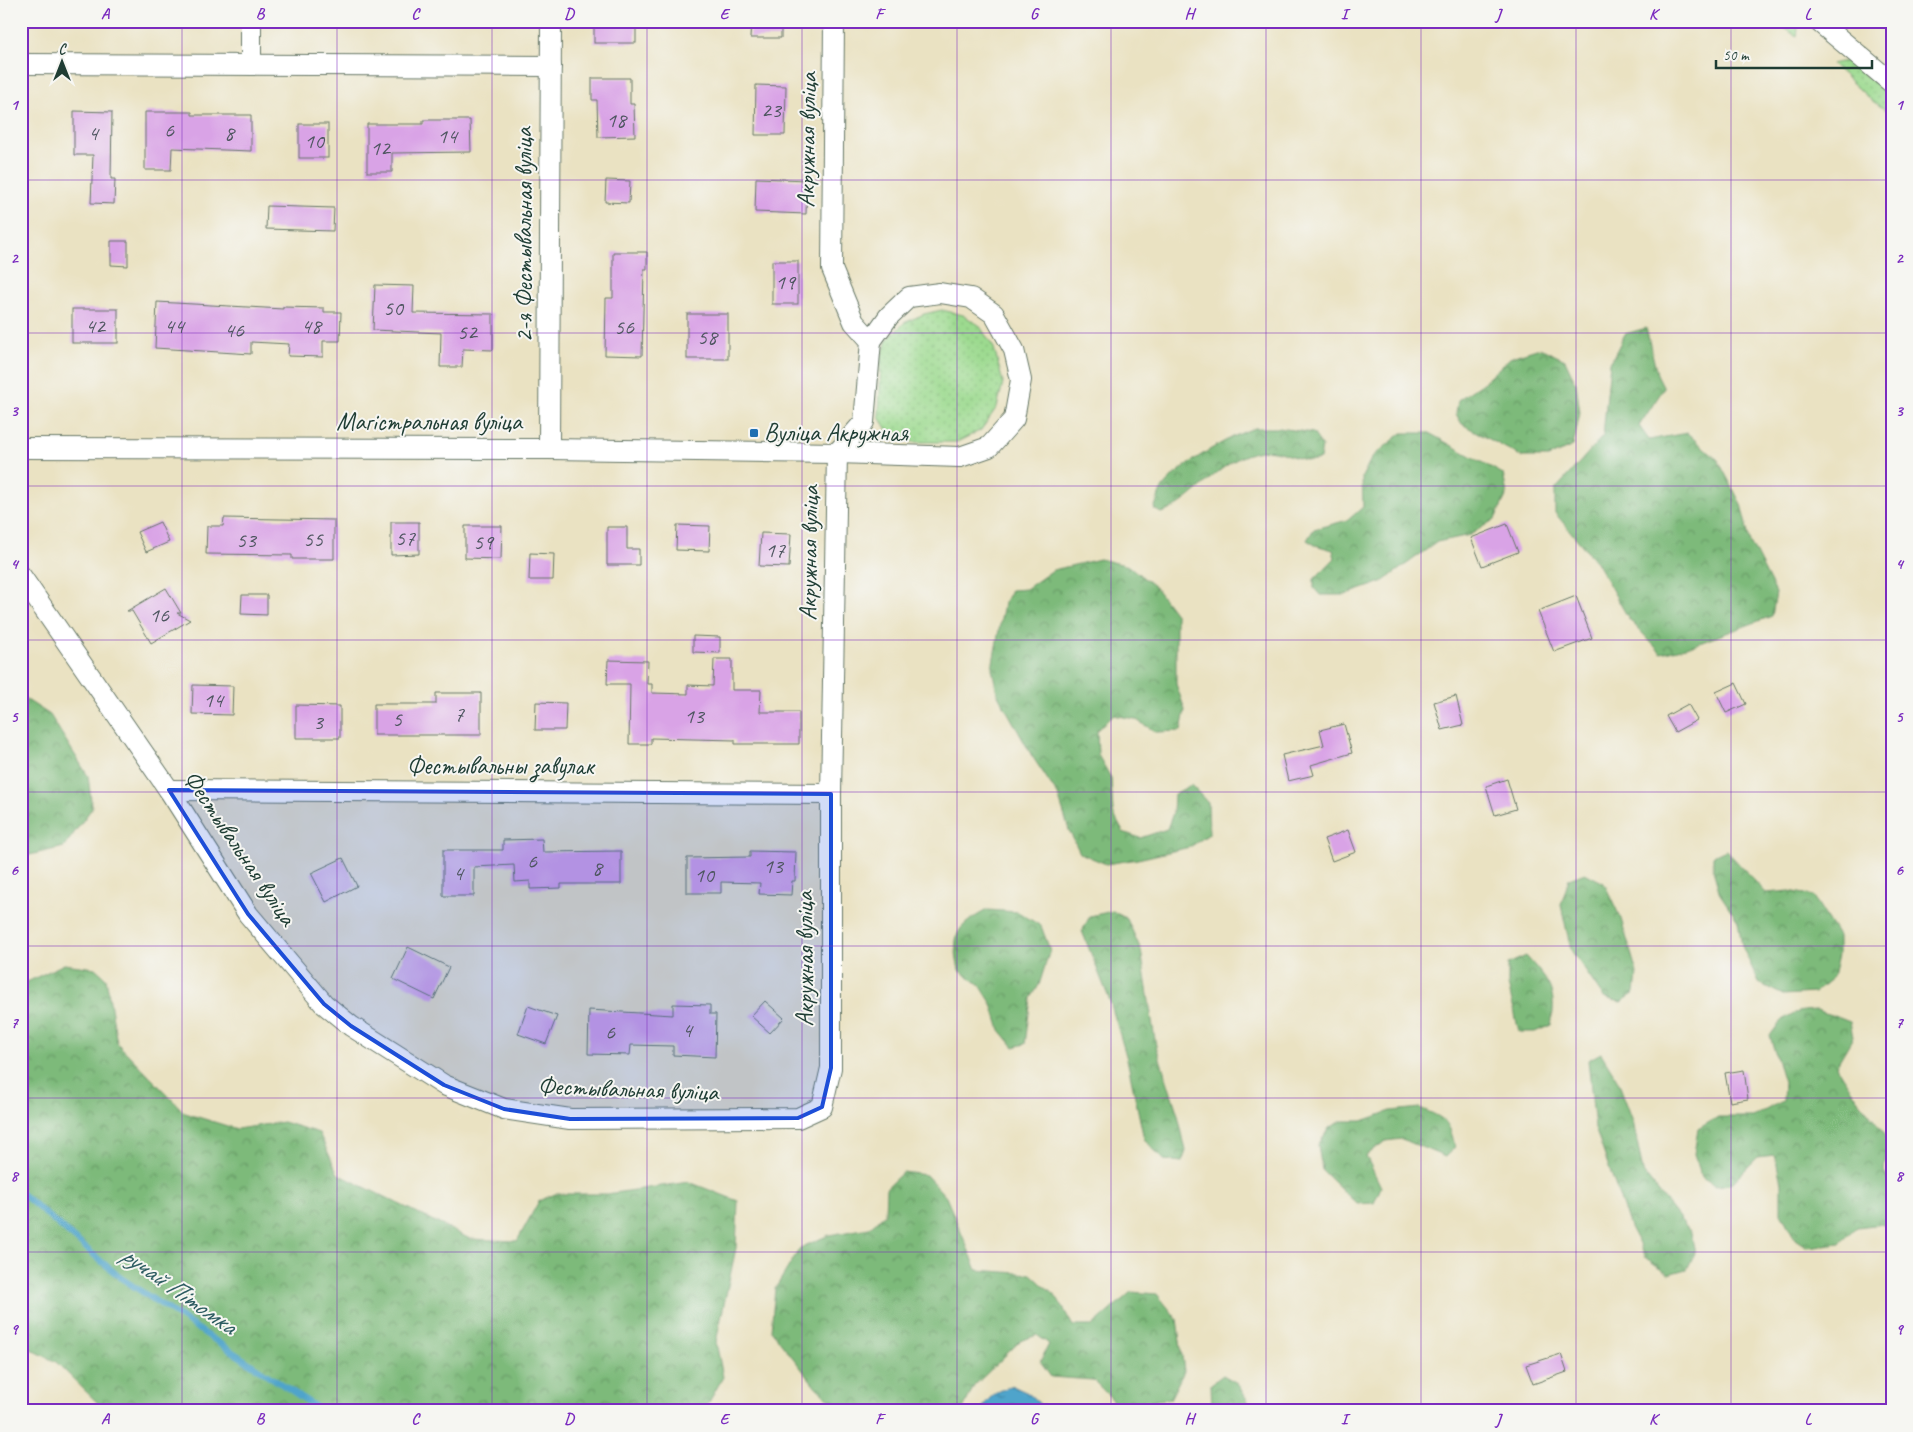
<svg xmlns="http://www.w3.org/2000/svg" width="1913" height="1432" viewBox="0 0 1913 1432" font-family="Caveat,sans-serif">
  <defs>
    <pattern id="grass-dots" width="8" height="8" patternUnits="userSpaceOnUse" patternTransform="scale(1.25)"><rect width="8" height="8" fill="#9cda8f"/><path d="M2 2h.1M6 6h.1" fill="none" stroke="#86bc7c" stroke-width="1.8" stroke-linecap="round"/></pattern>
    <pattern id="forest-crowns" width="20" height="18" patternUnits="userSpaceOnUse" patternTransform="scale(1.25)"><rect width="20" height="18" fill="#7dba7a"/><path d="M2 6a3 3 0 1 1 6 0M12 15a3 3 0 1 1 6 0" fill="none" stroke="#669865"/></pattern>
    <pattern id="water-ripples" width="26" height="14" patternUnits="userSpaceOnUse" patternTransform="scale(1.25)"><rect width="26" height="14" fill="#4fa4cb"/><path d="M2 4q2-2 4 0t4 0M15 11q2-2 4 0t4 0" fill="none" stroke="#4187a6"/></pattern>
  </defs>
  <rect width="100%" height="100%" fill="#f6f6f2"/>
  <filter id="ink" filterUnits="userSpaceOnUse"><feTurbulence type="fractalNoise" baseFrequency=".02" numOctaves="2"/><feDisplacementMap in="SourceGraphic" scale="10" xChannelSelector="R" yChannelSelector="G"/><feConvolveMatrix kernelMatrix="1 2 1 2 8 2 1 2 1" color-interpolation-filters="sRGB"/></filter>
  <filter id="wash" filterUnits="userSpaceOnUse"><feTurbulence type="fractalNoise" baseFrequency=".0096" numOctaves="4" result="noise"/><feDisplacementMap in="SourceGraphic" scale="20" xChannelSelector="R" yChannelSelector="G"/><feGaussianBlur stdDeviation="1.12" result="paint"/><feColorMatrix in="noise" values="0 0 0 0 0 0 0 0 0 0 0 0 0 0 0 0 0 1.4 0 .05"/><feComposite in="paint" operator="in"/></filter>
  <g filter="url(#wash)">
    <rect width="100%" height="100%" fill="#eae2c2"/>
    <g fill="url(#grass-dots)" stroke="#5e8c62">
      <polygon points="1771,21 1799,21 1797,36"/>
      <polygon points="1845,61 1892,95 1892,114 1871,100 1832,64"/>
      <polygon points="942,310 963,315 979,325 994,348 1003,383 997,407 981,430 957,442 913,442 889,433 879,417 881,359 887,340 904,323 924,314"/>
    </g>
    <g fill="url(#forest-crowns)" stroke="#4e7c57">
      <polygon points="1646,328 1657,374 1664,388 1639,426 1649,440 1687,433 1718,460 1741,504 1750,542 1776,593 1772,616 1694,645 1661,653 1629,619 1596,562 1555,513 1555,490 1603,436 1610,363 1625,334"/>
      <polygon points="1540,348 1565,360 1576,383 1580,413 1573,446 1548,457 1522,457 1462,424 1456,414 1458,400 1484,382 1511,357"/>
      <path d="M 1255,428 L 1279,428 L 1313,433 L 1322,446 L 1320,459 C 1300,465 1282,447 1261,451 C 1224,457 1206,487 1178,505 C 1174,509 1166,511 1161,513 L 1154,509 C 1157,502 1159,493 1163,487 C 1180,465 1229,436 1255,428 Z"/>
      <polygon points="1402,433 1429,433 1503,474 1507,494 1495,519 1470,535 1437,542 1382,582 1345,595 1320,595 1314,588 1314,579 1335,558 1333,550 1315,545 1307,540 1314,529 1348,520 1363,507 1362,477 1372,457"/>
      <polygon points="1100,559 1129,566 1155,587 1176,615 1176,684 1185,710 1181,731 1156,732 1135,719 1113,715 1097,730 1098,755 1111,778 1113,813 1123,832 1140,838 1167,829 1173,813 1174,794 1191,785 1208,803 1209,834 1190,847 1138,859 1106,864 1080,853 1069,830 1058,795 1032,756 997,693 992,668 1004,603 1011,590 1026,589 1053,570"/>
      <polygon points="21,696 50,715 88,776 92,808 64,847 21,857"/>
      <polygon points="1726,850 1766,893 1790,891 1813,896 1838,936 1838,955 1833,977 1814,993 1783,995 1759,983 1742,946 1738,921 1720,894 1713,870 1713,856"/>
      <polygon points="1585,873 1604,883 1621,919 1637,973 1635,993 1621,1002 1604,998 1571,950 1561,905 1569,879"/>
      <path d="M 987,910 L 1018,912 L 1041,926 L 1050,950 L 1039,985 L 1031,998 L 1025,1044 L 1014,1047 L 1000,1030 L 992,1004 L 980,985 L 959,970 C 952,934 954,928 987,910 Z"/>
      <polygon points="1113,911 1127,919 1141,950 1156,1046 1178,1115 1186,1151 1182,1162 1164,1160 1144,1139 1127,1059 1110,1001 1082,931 1090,916"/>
      <path d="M 1526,956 C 1548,981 1558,990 1551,1025 L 1535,1032 L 1519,1032 L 1508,984 L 1508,964 Z"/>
      <polygon points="64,964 95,968 106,978 117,1043 185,1113 237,1129 283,1122 319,1133 338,1174 470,1239 517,1241 539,1201 555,1194 607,1194 689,1182 738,1201 736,1248 716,1342 723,1377 709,1402 700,1411 106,1411 56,1362 21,1344 21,983 27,982"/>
      <path d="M 1817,1010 L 1850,1022 L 1853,1037 L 1836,1066 C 1851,1093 1871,1114 1888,1139 L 1884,1171 L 1892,1188 L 1892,1233 L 1882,1224 L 1857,1227 L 1840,1243 L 1807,1247 L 1795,1239 L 1781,1213 L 1781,1183 L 1775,1155 L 1758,1157 L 1731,1184 L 1716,1186 L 1702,1177 L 1694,1154 L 1698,1129 L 1718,1117 L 1752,1117 L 1783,1101 L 1784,1082 L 1770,1036 C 1784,1015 1792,1011 1817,1010 Z"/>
      <polygon points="1601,1053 1618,1081 1633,1121 1643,1172 1691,1233 1695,1253 1687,1269 1669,1274 1646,1258 1630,1227 1595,1128 1588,1060"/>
      <path d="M 1420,1108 C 1446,1119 1449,1120 1455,1147 L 1445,1157 L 1402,1139 L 1385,1141 L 1366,1156 L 1381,1187 L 1374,1203 L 1357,1204 L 1322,1170 L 1318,1145 L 1329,1128 L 1342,1121 L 1362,1121 L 1391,1111 Z"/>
      <polygon points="903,1172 926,1175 946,1197 977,1270 1031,1274 1058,1299 1073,1326 1092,1326 1131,1292 1157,1294 1177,1319 1184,1371 1170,1399 1116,1403 1093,1380 1051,1377 1040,1362 1049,1344 1037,1335 1020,1341 974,1386 962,1411 843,1411 816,1387 771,1330 775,1289 800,1248 829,1235 869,1228 885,1214 886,1188"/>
      <polygon points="1223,1375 1237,1383 1254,1411 1212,1411 1211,1384"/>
      <polygon points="784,1402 792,1411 760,1411 765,1403"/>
    </g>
    <path fill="url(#water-ripples)" stroke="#377080" d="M 1013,1386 L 1028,1393 L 1041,1405 L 1070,1411 L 981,1411 C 988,1397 997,1390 1013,1386 Z"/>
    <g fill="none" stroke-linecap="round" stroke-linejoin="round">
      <polyline stroke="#4fa4cb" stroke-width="6" points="21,1193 121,1278 322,1411"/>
    </g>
    <g id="blocks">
      <g fill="#d9a3e6">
        <rect x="594" y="21" width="42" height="22"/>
        <polygon points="751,21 781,21 781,38 750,38"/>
        <polygon points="592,78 630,78 630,104 634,104 635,136 598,137 597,100 592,100"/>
        <polygon points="756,85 786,86 785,135 755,135"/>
        <polygon points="74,111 112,112 111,179 115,179 114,204 91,203 93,155 74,155"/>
        <polygon points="145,112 192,112 192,115 251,115 251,151 172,148 171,170 145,170"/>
        <polygon points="423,120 470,120 471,152 392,153 392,172 367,172 367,124 423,124"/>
        <rect x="299" y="124" width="29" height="34"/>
        <polygon points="756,178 807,180 806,214 755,212"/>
        <polygon points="606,180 630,181 629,203 605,202"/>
        <polygon points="267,206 334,208 333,231 266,229"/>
        <polygon points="111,241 128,241 128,266 111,265"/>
        <polygon points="613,252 647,252 647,269 644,269 642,356 605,355 606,298 613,298"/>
        <rect x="772" y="261" width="26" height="43"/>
        <polygon points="375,285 414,286 413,313 493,314 493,350 463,349 462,367 440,367 441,333 373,330"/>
        <polygon points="157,302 283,309 283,307 324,308 324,312 341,312 340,341 323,341 323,357 288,356 289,344 251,342 251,354 155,348"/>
        <rect x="72" y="309" width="46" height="34"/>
        <rect x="687" y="314" width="41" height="45"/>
        <polygon points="224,518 334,520 334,559 292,559 292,555 206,554 207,526 223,526"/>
        <polygon points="160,522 169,542 146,552 137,532"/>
        <polygon points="391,522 419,522 419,554 391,555"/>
        <polygon points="1507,524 1518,552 1482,566 1471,538"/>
        <polygon points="677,525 710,526 709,551 676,550"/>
        <polygon points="465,526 502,526 501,559 465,558"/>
        <polygon points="607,527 627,527 627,549 639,549 639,565 607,565"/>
        <polygon points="761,533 791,534 789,567 759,566"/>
        <polygon points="530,553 554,554 553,580 529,580"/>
        <polygon points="166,588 181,613 177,613 190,620 151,643 132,611 127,611"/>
        <polygon points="242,595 267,595 267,615 241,614"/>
        <polygon points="1576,596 1592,638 1554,652 1538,611"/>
        <polygon points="693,636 720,637 720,653 693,652"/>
        <polygon points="714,659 732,659 732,690 761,690 760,712 799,712 799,744 735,744 735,740 651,738 651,744 629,744 630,684 607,684 608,660 648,661 647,684 652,684 652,693 688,694 688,685 713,686"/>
        <polygon points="1736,683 1746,704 1726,713 1716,692"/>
        <polygon points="193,685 233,686 232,715 192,714"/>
        <polygon points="436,693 481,693 481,735 374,735 374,704 436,704"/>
        <polygon points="1456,696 1463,725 1442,730 1434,702"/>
        <polygon points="536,702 566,703 565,730 535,730"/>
        <polygon points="1688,704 1697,720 1675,732 1666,716"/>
        <polygon points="296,705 340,706 340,738 296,738"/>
        <polygon points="1344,724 1352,753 1311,765 1314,775 1288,781 1282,755 1324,745 1320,730"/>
        <polygon points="1507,779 1516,809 1495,815 1486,786"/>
        <polygon points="1348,830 1356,852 1332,861 1324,839"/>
        <polygon points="542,839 543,852 621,851 621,884 561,884 561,888 530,889 530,881 515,882 514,865 474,867 474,896 443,896 443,850 503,850 503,840"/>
        <polygon points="750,851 796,852 795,881 792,881 791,895 759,894 760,883 721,882 721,893 687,893 687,858 750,857"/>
        <polygon points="343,858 357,886 326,902 311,873"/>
        <polygon points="408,947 449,967 434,999 393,979"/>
        <polygon points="765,1001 784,1018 770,1033 751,1016"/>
        <polygon points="673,1004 710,1005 710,1014 716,1014 715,1057 673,1055 673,1046 631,1045 630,1055 588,1054 589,1010 673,1015"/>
        <polygon points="528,1006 557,1016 546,1044 518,1034"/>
        <polygon points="1744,1070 1748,1099 1730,1102 1725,1073"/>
        <polygon points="1561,1354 1567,1372 1533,1384 1526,1365"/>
      </g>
    </g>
  </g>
  <g filter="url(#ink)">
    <use href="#blocks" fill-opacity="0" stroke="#676" stroke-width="1"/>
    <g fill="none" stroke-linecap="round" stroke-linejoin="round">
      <defs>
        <g id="minor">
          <polyline points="1818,21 1892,83"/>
          <polyline points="21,64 551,66"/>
          <polyline points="251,65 251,21"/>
          <polyline points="21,448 549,449 837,453 960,457 989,447 1014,419 1021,380 1014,350 994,314 971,298 940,293 909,297 889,316 871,341"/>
          <polyline points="549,449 551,21"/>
          <polyline points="21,576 169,790 248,914 324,1004 351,1026 444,1085 504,1109 570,1119 798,1118 822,1107 831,1068 831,794 837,453 864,422 871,341 854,322 832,269 834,21"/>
          <polyline points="169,790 831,794"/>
        </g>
      </defs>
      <use href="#minor" stroke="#676" stroke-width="22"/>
      <use href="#minor" stroke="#fff" stroke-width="20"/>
    </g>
  </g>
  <path fill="#1d4ed8" fill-opacity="0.2" stroke="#1d4ed8" stroke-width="4" stroke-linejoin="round" d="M 169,790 L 831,794 L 831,1068 L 822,1107 L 798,1118 L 570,1119 L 504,1109 L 444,1085 L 351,1026 L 324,1004 L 248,914 Z"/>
  <path fill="none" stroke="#7b2cbf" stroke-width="1" stroke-opacity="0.55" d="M 182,21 L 182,1411M 337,21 L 337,1411M 492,21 L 492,1411M 647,21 L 647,1411M 802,21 L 802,1411M 957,21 L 957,1411M 1111,21 L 1111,1411M 1266,21 L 1266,1411M 1421,21 L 1421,1411M 1576,21 L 1576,1411M 1731,21 L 1731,1411M 21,180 L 1892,180M 21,333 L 1892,333M 21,486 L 1892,486M 21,640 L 1892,640M 21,792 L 1892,792M 21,946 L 1892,946M 21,1098 L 1892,1098M 21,1252 L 1892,1252"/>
  <rect fill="#1f6fb2" stroke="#f6f6f2" stroke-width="2" x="749" y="428" width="10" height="10" rx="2.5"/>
  <g text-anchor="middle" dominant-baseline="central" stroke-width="4" stroke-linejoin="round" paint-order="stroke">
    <g font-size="22" fill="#4e5660">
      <text x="771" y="110">23</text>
      <text x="616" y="120">18</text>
      <text x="169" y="130">6</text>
      <text x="93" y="133">4</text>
      <text x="229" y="133">8</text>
      <text x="447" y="136">14</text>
      <text x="314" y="141">10</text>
      <text x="380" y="148">12</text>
      <text x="785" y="282">19</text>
      <text x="393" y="308">50</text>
      <text x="95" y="326">42</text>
      <text x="174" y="326">44</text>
      <text x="311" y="326">48</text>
      <text x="624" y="327">56</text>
      <text x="234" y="330">46</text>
      <text x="467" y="332">52</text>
      <text x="707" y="337">58</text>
      <text x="405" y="538">57</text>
      <text x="313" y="539">55</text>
      <text x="246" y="540">53</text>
      <text x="483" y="542">59</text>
      <text x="775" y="550">17</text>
      <text x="159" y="615">16</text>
      <text x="213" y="700">14</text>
      <text x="459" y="714">7</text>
      <text x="694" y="716">13</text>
      <text x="397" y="719">5</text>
      <text x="318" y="722">3</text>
      <text x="532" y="861">6</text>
      <text x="773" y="866">13</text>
      <text x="597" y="868">8</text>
      <text x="458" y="873">4</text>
      <text x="704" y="875">10</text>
      <text x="687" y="1030">4</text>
      <text x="610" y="1032">6</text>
    </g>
    <g font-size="25" fill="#1f3d34" stroke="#f6f6f2">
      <text transform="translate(807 140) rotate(-89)">Акружная вуліца</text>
      <text transform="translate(524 235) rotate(-90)">2-я Фестывальная вуліца</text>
      <text x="429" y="422">Магістральная вуліца</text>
      <text transform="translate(809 553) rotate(-89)">Акружная вуліца</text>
      <text x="500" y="766">Фестывальны завулак</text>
      <text transform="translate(240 848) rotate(56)">Фестывальная вуліца</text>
      <text transform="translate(805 959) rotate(-90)">Акружная вуліца</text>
      <text transform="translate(628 1089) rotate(2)">Фестывальная вуліца</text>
    </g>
    <g font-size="25" fill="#1f3d34" stroke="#f6f6f2" text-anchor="start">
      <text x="764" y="433">Вуліца Акружная</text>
    </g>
    <g font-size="26" font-style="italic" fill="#2d5c61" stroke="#f6f6f2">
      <text transform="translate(179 1290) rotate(35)">ручай Пітомка</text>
    </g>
  </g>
  <rect width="1913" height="1432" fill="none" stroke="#f6f6f2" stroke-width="55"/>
  <g transform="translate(62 62)" stroke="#f6f6f2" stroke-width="4" paint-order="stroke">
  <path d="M0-4L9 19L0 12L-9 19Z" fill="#1f3d34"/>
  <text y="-8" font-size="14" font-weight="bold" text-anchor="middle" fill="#1f3d34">С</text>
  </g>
  <path d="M1716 60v8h156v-8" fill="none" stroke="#1f3d34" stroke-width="2.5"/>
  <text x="1723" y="60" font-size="15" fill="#1f3d34" stroke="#f6f6f2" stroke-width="4" paint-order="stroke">50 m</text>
  <rect x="28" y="28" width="1858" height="1376" fill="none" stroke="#7b2cbf" stroke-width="2"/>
  <g font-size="16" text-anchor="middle" font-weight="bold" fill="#7b2cbf">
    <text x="105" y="19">A</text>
    <text x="260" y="19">B</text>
    <text x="415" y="19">C</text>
    <text x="569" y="19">D</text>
    <text x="724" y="19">E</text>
    <text x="879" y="19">F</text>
    <text x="1034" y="19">G</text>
    <text x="1189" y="19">H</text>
    <text x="1344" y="19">I</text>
    <text x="1498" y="19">J</text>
    <text x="1653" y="19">K</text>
    <text x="1808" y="19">L</text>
    <text x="14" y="110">1</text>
    <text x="1899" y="110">1</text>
    <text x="14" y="263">2</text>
    <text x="1899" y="263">2</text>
    <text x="14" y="416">3</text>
    <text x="1899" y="416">3</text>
    <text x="14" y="569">4</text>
    <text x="1899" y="569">4</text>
    <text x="14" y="722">5</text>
    <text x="1899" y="722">5</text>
    <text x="14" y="875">6</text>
    <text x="1899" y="875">6</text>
    <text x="14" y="1028">7</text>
    <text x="1899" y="1028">7</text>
    <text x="14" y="1181">8</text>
    <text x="1899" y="1181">8</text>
    <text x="14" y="1334">9</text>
    <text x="1899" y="1334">9</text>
    <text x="105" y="1424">A</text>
    <text x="260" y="1424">B</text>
    <text x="415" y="1424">C</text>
    <text x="569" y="1424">D</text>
    <text x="724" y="1424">E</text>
    <text x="879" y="1424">F</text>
    <text x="1034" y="1424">G</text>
    <text x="1189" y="1424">H</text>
    <text x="1344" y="1424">I</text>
    <text x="1498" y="1424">J</text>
    <text x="1653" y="1424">K</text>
    <text x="1808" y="1424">L</text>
  </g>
</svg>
